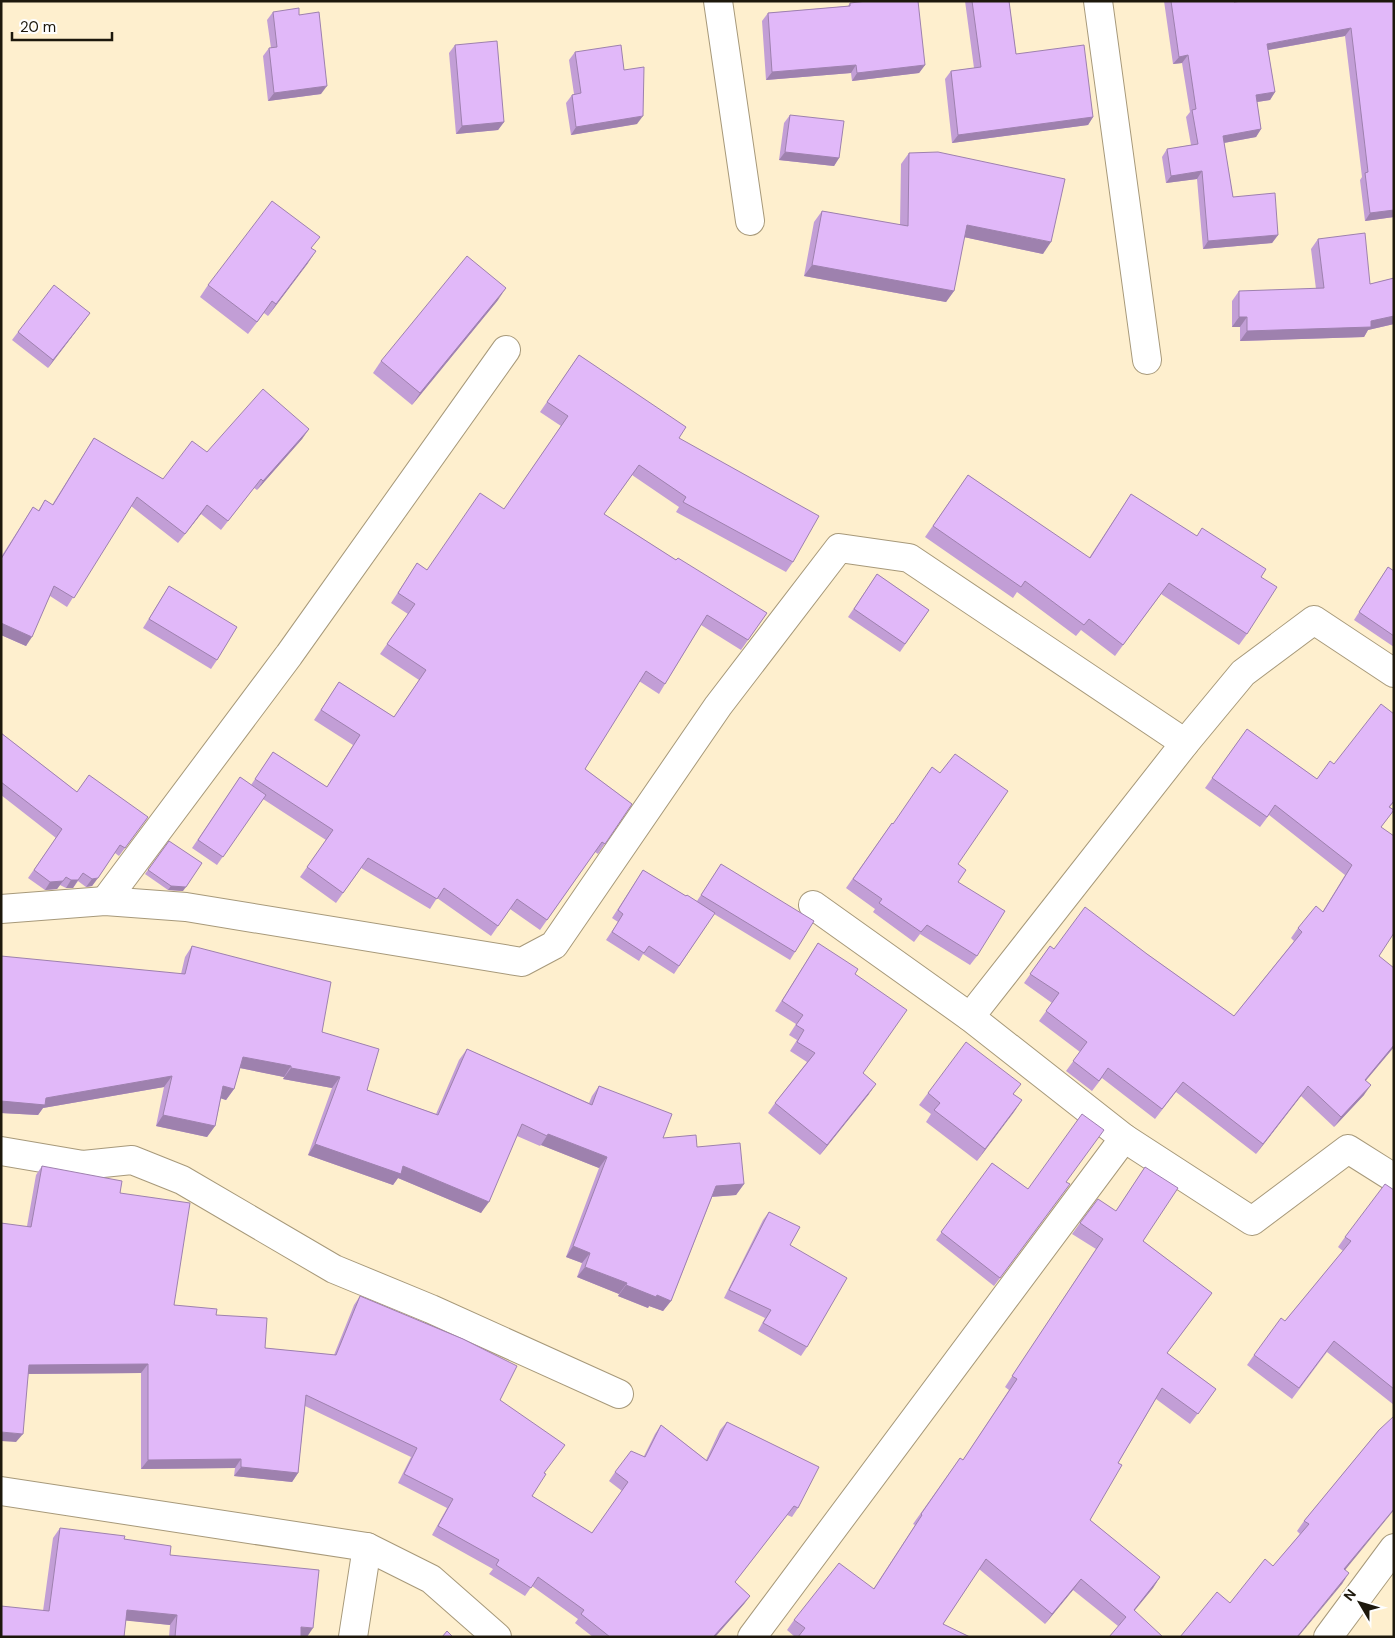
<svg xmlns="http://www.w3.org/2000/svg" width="1395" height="1638" viewBox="0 0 1395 1638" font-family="'DM Sans',sans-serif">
  <rect width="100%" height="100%" fill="#feefce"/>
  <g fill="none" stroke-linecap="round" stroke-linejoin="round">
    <defs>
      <g id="street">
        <polyline points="718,1 750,221"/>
        <polyline points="1098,1 1147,360"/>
        <polyline points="105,901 289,655 506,350"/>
        <polyline points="813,905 970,1017 1124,1138 1252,1221 1348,1149 1394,1178"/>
        <polyline points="1,909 105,901 186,907 522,962 554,945 718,706 839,548 909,558 1185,743"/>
        <polyline points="970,1017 1185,743 1243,673 1314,620 1394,673"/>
        <polyline points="1,1151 83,1165 132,1160 182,1180 334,1269 431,1309 619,1394"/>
        <polyline points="1,1491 367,1547 431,1579 497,1637"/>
        <polyline points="353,1637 367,1547"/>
        <polyline points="752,1637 1124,1138"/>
        <polyline points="1328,1637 1394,1548"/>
      </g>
    </defs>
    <use href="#street" stroke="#a7997a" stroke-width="30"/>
    <use href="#street" stroke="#fff" stroke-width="28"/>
  </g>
  <g fill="#c29ed6">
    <polygon points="965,1 1009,1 1016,54 1093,117 1088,125 952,143 945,79 951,71 974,68"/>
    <polygon points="1164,1 1234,1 1234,2 1394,1 1394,217 1365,221 1360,180 1362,177 1345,36 1268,50 1275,92 1270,100 1257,102 1261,129 1256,137 1224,143 1233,197 1278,235 1272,243 1203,249 1197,179 1166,183 1162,157 1167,149 1191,145 1186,117 1190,112 1182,63 1173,64"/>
    <polygon points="850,3 925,65 919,73 852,81 851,73 766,80 762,21 768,13 848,6"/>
    <polygon points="273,12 299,15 321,94 268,101 263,56 269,48 271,48 267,20"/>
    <polygon points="455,45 504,122 498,130 456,134 449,53"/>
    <polygon points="575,52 624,70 637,124 571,135 566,103 572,95 574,94 569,60"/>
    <polygon points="790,115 839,158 834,166 779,160 784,123"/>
    <polygon points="909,153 1043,254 964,237 954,291 946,302 804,276 814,222 822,211 900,225 901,164"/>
    <polygon points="1318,239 1370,284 1394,278 1394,324 1368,330 1364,337 1240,341 1240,327 1232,327 1232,301 1239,291 1316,289 1311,249"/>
    <polygon points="312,248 308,263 268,316 264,313 248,334 200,297 208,285"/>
    <polygon points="498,300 412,405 373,373 381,361"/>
    <polygon points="90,313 48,368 12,340 18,332"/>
    <polygon points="579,355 679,438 793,562 786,572 676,512 679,507 632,475 604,514 676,560 767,613 741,650 701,625 665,684 659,694 639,681 585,769 632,804 598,854 595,852 540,930 510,909 491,936 437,898 430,909 361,868 336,903 300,877 326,840 263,799 217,865 192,848 240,777 251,785 273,752 327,787 353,745 314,720 339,682 394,717 419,680 380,654 408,614 391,603 417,563 427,570 504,509 561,426 540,412"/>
    <polygon points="309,429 302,439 257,490 254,488 221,530 201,514 178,543 131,506 67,607 50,596 26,646 1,635 1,557 33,507 38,511 45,500 52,505 94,438 163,479 207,452"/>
    <polygon points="968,475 1089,558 1131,494 1261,577 1247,634 1239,645 1161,594 1115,656 1081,630 1076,636 1017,592 1013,598 925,537"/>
    <polygon points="1388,567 1394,571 1394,647 1354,620"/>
    <polygon points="877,574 929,610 900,652 848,617"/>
    <polygon points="169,586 217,660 211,669 143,628"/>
    <polygon points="1394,714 1394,802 1390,807 1394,810 1381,827 1379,956 1394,1047 1366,1080 1364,1095 1334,1127 1301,1096 1256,1154 1176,1092 1155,1119 1102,1078 1092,1091 1066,1071 1080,1052 1039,1021 1052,1003 1024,983 1050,946 1054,949 1147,954 1234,1016 1294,941 1291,938 1298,928 1323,911 1345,875 1269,815 1260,827 1205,788 1247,729 1317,779"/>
    <polygon points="1,733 77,792 148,817 119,856 115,853 92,886 86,887 78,881 73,888 66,888 60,885 57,889 45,890 28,878 56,838 1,795"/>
    <polygon points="892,823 958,864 958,882 977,956 970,965 920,934 914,942 873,912 875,909 846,888"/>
    <polygon points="169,841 183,891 168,890 145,874"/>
    <polygon points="721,864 795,952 790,960 714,914 674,974 643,954 639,961 606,940 618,922 612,918 643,870 686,896 697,901"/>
    <polygon points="818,943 855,974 863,1073 869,1094 820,1155 768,1113 775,1103 807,1062 790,1051 797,1040 789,1035 796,1024 775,1011"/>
    <polygon points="192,946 322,1032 367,1090 436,1114 459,1060 467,1049 589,1103 592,1096 599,1086 663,1138 697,1147 744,1184 736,1195 712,1197 671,1301 663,1311 649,1306 648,1308 618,1296 619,1294 577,1277 582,1263 566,1257 599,1168 541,1145 540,1146 517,1136 481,1213 398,1178 393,1185 308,1155 332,1088 283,1079 284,1077 240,1068 234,1089 226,1100 221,1098 215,1126 207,1137 156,1126 164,1087 43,1108 38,1115 1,1113 181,974 185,957"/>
    <polygon points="1021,1084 1013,1094 1022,1100 977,1161 926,1122 931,1114 919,1105 928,1093"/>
    <polygon points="992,1163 1028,1189 1066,1182 1070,1184 994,1286 936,1240"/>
    <polygon points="42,1166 120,1193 174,1305 216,1315 265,1348 334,1355 354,1305 360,1296 500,1400 544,1473 532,1496 592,1533 622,1491 609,1481 615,1472 644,1456 655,1434 661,1425 706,1460 720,1430 727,1422 798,1508 792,1517 787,1515 735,1582 750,1596 744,1604 715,1637 593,1637 575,1623 578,1619 532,1586 525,1596 489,1574 493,1569 432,1535 447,1508 398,1483 411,1457 305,1406 298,1473 292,1482 234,1476 235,1468 141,1469 141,1373 28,1374 16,1442 27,1226 36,1175"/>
    <polygon points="1145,1167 1143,1241 1212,1293 1167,1353 1216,1389 1190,1424 1156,1399 1118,1463 1090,1520 1160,1577 1153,1588 1134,1611 1118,1626 1073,1590 1045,1624 979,1569 943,1624 970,1637 795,1637 787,1630 794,1620 874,1588 915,1525 913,1524 960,1458 963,1460 1009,1390 1005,1387 1096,1249 1072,1234 1080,1223 1116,1211"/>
    <polygon points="1394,1190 1394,1405 1327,1352 1292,1399 1247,1365 1254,1355 1285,1321 1343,1251 1338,1247 1345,1237"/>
    <polygon points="769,1212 790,1245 807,1347 801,1356 758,1331 765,1318 724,1298 763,1220"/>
    <polygon points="1379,1430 1342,1584 1230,1603 1273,1566 1300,1534 1297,1531 1304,1521"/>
    <polygon points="60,1528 124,1539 170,1555 307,1637 169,1637 170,1625 43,1611 53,1538"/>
  </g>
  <g fill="#9e81ae">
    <polygon points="1351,28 1345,36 1262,51 1267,44"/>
    <polygon points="1188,55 1182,63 1173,64 1179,57"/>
    <polygon points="856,65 851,73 766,80 772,72"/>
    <polygon points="925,65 919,73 852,81 857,73"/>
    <polygon points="327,86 321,94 268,101 274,93"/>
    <polygon points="1275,92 1270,100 1250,103 1256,95"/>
    <polygon points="643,116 637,124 571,135 576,127"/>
    <polygon points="1093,117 1088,125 952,143 958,135"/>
    <polygon points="504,122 498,130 456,134 462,126"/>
    <polygon points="1261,129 1256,137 1218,144 1223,136"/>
    <polygon points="785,152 839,158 834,166 779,160"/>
    <polygon points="1202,171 1197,179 1166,183 1171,176"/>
    <polygon points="1394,210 1394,217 1365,221 1370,213"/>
    <polygon points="967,225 1051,242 1043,254 959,236"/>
    <polygon points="1278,235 1272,243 1203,249 1208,241"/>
    <polygon points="316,251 308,263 268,316 276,304"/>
    <polygon points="812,265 954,291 946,302 804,276"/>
    <polygon points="506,288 498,300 412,405 420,393"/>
    <polygon points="90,313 84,321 48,368 53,360"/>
    <polygon points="1394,316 1394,324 1368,330 1364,337 1240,341 1247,331 1371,321"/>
    <polygon points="1239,317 1247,317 1240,327 1232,327"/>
    <polygon points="309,429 302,439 257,490 263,481"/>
    <polygon points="207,505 201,514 178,543 185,534"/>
    <polygon points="1,623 32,637 26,646 1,635"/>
    <polygon points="98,878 92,886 86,887 92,879"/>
    <polygon points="71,880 78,880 73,888 66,888"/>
    <polygon points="63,881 57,889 45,890 50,882"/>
    <polygon points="171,886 186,887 183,891 168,890"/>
    <polygon points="1394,1045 1394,1047 1358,1090 1365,1080"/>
    <polygon points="243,1057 291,1066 284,1077 235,1067"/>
    <polygon points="291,1068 340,1077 332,1088 283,1079"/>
    <polygon points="172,1076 164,1087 43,1108 38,1115 1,1113 1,1101 46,1098"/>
    <polygon points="876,1084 869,1094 820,1155 827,1145"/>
    <polygon points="1371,1085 1364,1095 1334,1127 1341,1117"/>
    <polygon points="223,1086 234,1089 226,1100 216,1097"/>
    <polygon points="1308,1086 1301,1096 1256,1154 1263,1144"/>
    <polygon points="1022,1100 1014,1112 977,1161 985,1149"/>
    <polygon points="163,1115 215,1126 207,1137 156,1126"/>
    <polygon points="548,1134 607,1157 599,1168 541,1145"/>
    <polygon points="315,1144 403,1166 489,1202 481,1213 398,1178 393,1185 308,1155"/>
    <polygon points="744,1184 736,1195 708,1197 716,1186"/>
    <polygon points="573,1246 590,1253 582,1263 566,1257"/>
    <polygon points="585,1267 627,1283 619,1294 577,1277"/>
    <polygon points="626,1285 657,1295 671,1301 663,1311 649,1306 648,1308 618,1296"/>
    <polygon points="148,1364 141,1373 23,1374 29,1365"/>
    <polygon points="1,1432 23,1434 16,1442 1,1441"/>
    <polygon points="241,1459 235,1468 141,1469 148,1460"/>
    <polygon points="241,1467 298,1473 292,1482 234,1476"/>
    <polygon points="1394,1509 1394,1510 1337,1580 1344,1569"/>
    <polygon points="1349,1573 1342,1584 1298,1637 1297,1637"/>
    <polygon points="1160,1577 1153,1588 1126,1621 1134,1610"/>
    <polygon points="1081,1579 1073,1590 1045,1624 1052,1614"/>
    <polygon points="750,1596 744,1604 715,1637 713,1637"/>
    <polygon points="127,1610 177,1615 170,1625 120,1620"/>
    <polygon points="301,1627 313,1628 307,1637 295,1637"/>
  </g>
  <g fill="#e1b8f9" stroke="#9e81ae">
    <polygon points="867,1 918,1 925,65 857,73 856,65 772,72 768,13 850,6 850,3"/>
    <polygon points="972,1 1009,1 1016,54 1084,45 1093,117 958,135 951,71 981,67"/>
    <polygon points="1171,1 1234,1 1234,2 1242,1 1394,1 1394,210 1370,213 1365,173 1368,172 1351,28 1267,44 1275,92 1256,95 1261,129 1223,136 1233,197 1275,193 1278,235 1208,241 1202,171 1171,176 1167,149 1198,144 1192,110 1196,109 1188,55 1179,57"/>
    <polygon points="299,8 299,15 319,12 327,86 274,93 269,48 277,47 273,12"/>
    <polygon points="497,41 504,122 462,126 455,45"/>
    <polygon points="621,45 624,70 644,67 643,116 576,127 572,95 581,93 575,52"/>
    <polygon points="790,115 844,121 839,158 785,152"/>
    <polygon points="938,152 1065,179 1051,242 967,225 954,291 812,265 822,211 908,226 909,153"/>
    <polygon points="272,201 320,237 311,248 316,251 276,304 272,301 257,322 208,285"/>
    <polygon points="1365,233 1370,284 1394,278 1394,316 1371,321 1371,327 1247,331 1247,317 1239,317 1239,291 1324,288 1318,239"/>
    <polygon points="467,256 506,288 420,393 381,361"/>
    <polygon points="54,285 90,313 53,360 18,332"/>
    <polygon points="579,355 686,427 679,438 819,516 793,562 683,502 686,497 639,465 604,514 676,560 678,558 767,613 748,640 707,615 665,684 646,671 585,769 632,804 605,844 602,842 547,920 517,899 498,926 444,888 437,899 368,858 343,893 307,867 333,830 255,779 273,752 327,787 360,735 321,710 339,682 394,717 426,670 387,644 415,604 398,593 417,563 427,570 480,493 504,509 568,416 547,402"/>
    <polygon points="263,389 309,429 263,481 261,479 228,521 207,505 185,534 137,497 74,598 54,586 32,637 1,623 1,559 33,507 39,511 45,500 53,505 94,438 163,479 192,441 207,452"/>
    <polygon points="968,475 1090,558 1131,494 1197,536 1202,528 1266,569 1261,577 1277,587 1247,634 1169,583 1123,645 1089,619 1084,625 1025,581 1021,587 933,526"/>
    <polygon points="1388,567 1394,571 1394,636 1359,612"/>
    <polygon points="877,574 929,610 905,644 854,609"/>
    <polygon points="169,586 237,627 217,660 149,619"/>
    <polygon points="1381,704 1394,714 1394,801 1389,807 1394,810 1381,827 1394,836 1394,933 1379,956 1394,968 1394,1045 1365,1080 1371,1085 1341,1117 1308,1086 1263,1144 1183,1082 1162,1109 1108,1068 1099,1081 1073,1061 1087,1042 1046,1011 1059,993 1030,974 1050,946 1054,949 1085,907 1147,954 1234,1016 1302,932 1298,928 1316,906 1323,912 1352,865 1275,805 1267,817 1212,778 1247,729 1317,779 1330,761 1334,764"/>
    <polygon points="1,733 77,792 89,775 148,817 125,848 120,845 98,878 92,879 83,873 78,880 71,880 66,877 63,881 50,882 34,870 62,829 1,782"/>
    <polygon points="955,754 1008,791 958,864 966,870 958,882 1005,911 977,956 927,925 921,932 879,903 882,899 853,879 892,823 893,824 932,767 940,773"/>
    <polygon points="240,777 266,795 223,857 198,840"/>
    <polygon points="169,841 202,863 186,887 171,886 148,870"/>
    <polygon points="721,864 814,921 795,952 701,895"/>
    <polygon points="643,870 686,896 687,895 715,913 679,966 649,946 644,953 612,932 623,914 618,910"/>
    <polygon points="818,943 858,969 855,974 907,1010 863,1073 876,1084 827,1145 775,1103 815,1053 797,1042 804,1030 796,1025 803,1015 782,1001"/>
    <polygon points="192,946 331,982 322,1032 379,1049 367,1090 438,1115 467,1049 592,1105 599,1086 672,1114 663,1138 696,1135 697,1147 740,1143 744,1184 716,1186 671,1301 657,1295 656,1297 626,1285 627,1283 585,1267 590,1253 573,1246 607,1157 548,1134 547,1136 522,1124 489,1202 403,1166 401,1174 315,1144 340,1077 291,1068 291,1066 243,1057 234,1089 223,1086 215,1126 163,1115 172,1076 46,1098 45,1105 1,1101 1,956 185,974"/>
    <polygon points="966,1042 1021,1084 1013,1094 1022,1100 985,1149 934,1110 940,1103 928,1093"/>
    <polygon points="1082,1114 1104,1130 1066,1182 1070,1184 1000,1278 941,1232 992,1163 1028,1189"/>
    <polygon points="42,1166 122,1181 120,1193 190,1203 174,1305 217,1309 216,1315 267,1318 265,1348 336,1355 360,1296 463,1339 517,1366 500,1400 565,1445 544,1473 546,1474 532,1496 592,1533 628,1482 615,1472 631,1451 645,1457 661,1425 707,1461 727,1422 819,1467 798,1508 794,1506 735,1582 750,1596 714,1636 714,1637 610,1637 581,1614 584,1610 538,1577 531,1588 496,1565 499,1560 438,1526 453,1499 404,1474 417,1448 306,1395 298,1473 241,1467 241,1459 148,1460 148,1364 29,1365 23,1434 1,1432 1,1223 31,1227"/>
    <polygon points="1145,1167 1178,1188 1143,1241 1212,1293 1167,1353 1216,1389 1198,1414 1162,1388 1118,1463 1122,1465 1090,1520 1160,1577 1134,1610 1163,1637 1109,1637 1126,1617 1081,1579 1052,1614 986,1559 943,1624 970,1637 798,1637 805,1628 794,1620 839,1563 874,1589 922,1515 921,1514 960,1458 963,1460 1017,1379 1012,1376 1103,1239 1080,1223 1098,1199 1116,1211"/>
    <polygon points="1385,1184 1394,1190 1394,1389 1334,1341 1299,1388 1254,1355 1281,1318 1285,1321 1351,1241 1345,1237"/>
    <polygon points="769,1212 800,1227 790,1245 847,1278 807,1347 763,1323 771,1310 729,1290"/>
    <polygon points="1394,1416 1394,1509 1344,1569 1349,1573 1297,1637 1180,1637 1217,1592 1230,1603 1265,1559 1273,1566 1309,1524 1304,1521 1379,1430"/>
    <polygon points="60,1528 125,1536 124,1539 171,1546 170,1555 319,1570 313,1628 301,1627 301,1637 175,1637 177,1615 127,1610 124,1637 1,1637 1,1606 49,1611"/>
    <polygon points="447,1631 453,1637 442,1637"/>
  </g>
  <rect width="1395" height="1638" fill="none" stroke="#1d180c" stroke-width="5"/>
  <g transform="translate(1360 1603) rotate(308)" stroke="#fefefe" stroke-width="4" paint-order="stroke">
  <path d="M0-4L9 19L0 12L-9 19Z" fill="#1d180c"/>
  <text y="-8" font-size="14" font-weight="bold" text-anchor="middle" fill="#1d180c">N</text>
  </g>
  <path d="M12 32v8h100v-8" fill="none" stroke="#1d180c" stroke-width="2.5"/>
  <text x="20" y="32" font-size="15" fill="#1d180c" stroke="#fefefe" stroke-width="4" paint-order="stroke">20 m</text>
</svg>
